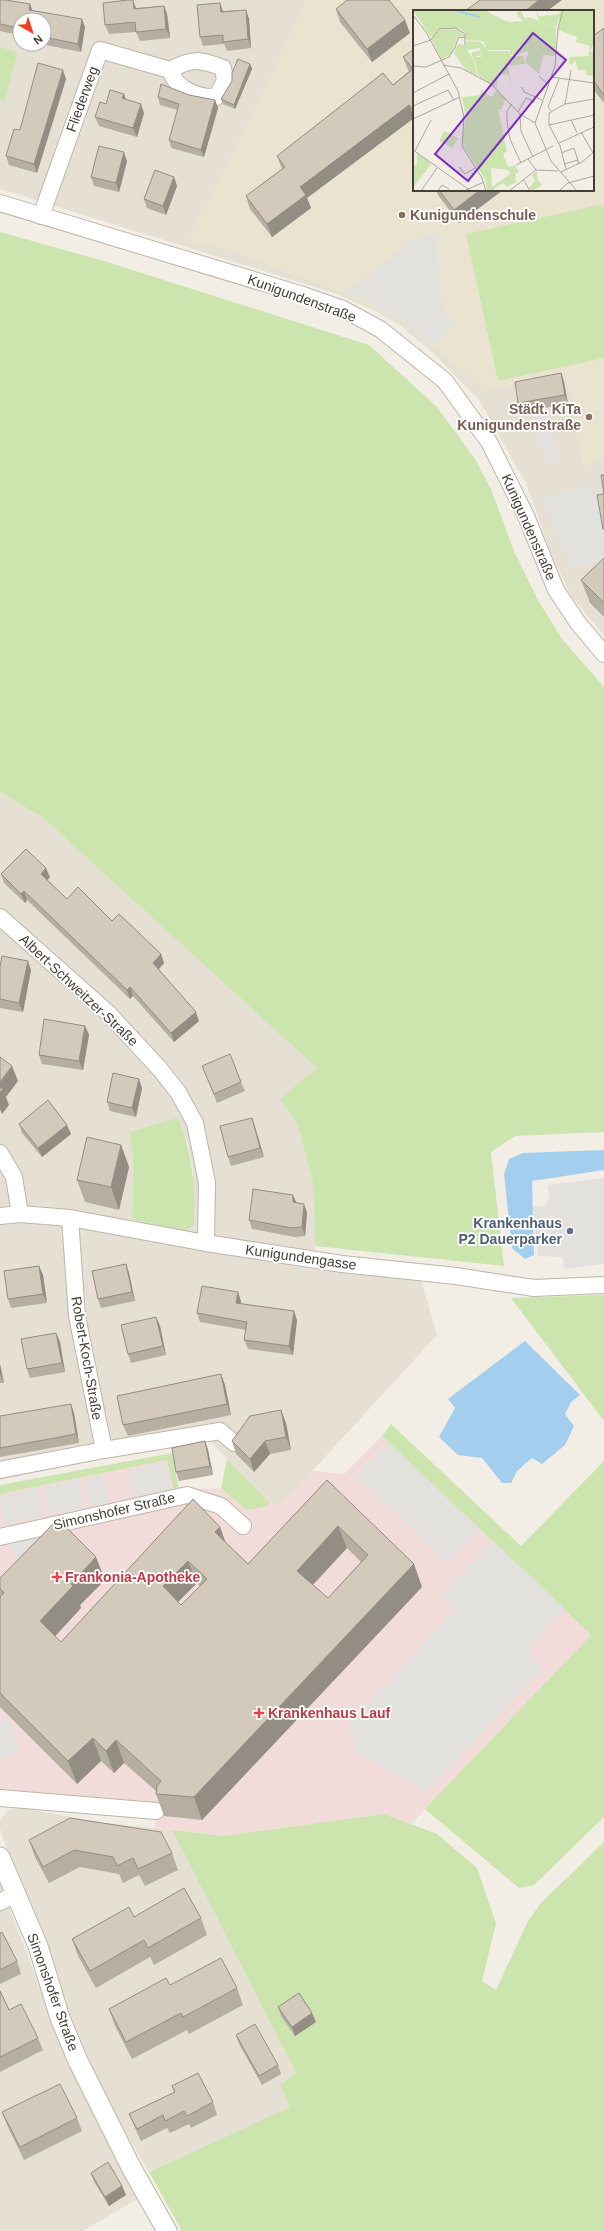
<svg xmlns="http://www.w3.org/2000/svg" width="604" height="2231" viewBox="0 0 604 2231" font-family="Arial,sans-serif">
  <rect width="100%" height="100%" fill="#f2eee5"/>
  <g fill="#e5e0d3" fill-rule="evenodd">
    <path d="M 0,0 L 604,0 L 604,635 L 571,596 L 552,556 L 526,483 L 479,400 L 432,352 L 401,326 L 375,311 L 334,293 L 0,189 L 0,101 L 4,102 L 18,52 L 0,47 ZM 414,11 L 593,11 L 593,190 L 414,190 ZM 20,20 L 44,20 L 44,44 L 20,44 Z"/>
    <path d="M 0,792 L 42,817 L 318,1068 L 280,1099 L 297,1123 L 313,1183 L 315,1246 L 313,1268 L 421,1279 L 437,1335 L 281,1505 L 270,1503 L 210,1441 L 118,1455 L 0,1480 ZM 129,1132 L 187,1140 L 193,1171 L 194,1225 L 132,1219 L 133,1162 Z"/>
    <polygon points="20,1807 95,1822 172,1830 296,2073 291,2107 149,2172 110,2106 75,2029 32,1905 13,1866 0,1829 0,1821 7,1811"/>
    <polygon points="0,1882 54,2026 142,2196 83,2231 0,2231"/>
  </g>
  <g fill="#eae3d0" fill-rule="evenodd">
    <path d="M 306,0 L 604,0 L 604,364 L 484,391 L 464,372 L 398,318 L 339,292 L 229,250 L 188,240 L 275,67 ZM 414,11 L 593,11 L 593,190 L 414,190 Z"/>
    <polygon points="604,364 604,461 583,466 565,373"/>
  </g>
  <polygon fill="#f2dcd9" points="382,1436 591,1635 411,1824 384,1814 223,1836 155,1828 155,1805 0,1790 0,1494 167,1460 179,1490 221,1488 246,1510 265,1507 270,1503 281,1505 312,1471 344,1474"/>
  <g fill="#cce5af">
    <polygon points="0,47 18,52 4,102 0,101"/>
    <polygon points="604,204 604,358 498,381 466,234"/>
    <polygon points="0,232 104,261 369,345 437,407 475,459 491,489 514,551 538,600 562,639 604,687 604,1132 515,1136 491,1152 504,1266 315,1246 313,1183 297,1123 280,1099 317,1068 42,817 0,792"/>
    <path d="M 178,1118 C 192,1153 196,1187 194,1225 L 185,1231 L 132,1219 L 133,1162 L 129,1132 Z"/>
    <polygon points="604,1295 604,1421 511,1298"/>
    <polygon points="391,1424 521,1546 604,1461 604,1817 534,1885 519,1888 425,1809 591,1635 382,1436"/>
    <polygon points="172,1453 179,1490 174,1492 167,1460 0,1494 0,1485"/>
    <polygon points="227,1459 270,1503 265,1507 246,1510 221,1488"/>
    <polygon points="384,1814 437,1834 477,1868 496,1923 482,1981 496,1990 528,1921 541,1903 604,1842 604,2231 182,2231 149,2172 290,2107 280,2085 296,2073 172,1830 223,1836"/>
  </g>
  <g fill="#e3e1dd">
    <polygon points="436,235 442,311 455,324 434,345 393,314 352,293 344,293 363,278 370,276 411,240"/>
    <polygon points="544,399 558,461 545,463 532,403"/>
    <polygon points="595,485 604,525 604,558 572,569 543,498"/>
    <polygon points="604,1178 604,1264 564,1269 563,1257 538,1256 533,1207 544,1206 549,1200 548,1185"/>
    <polygon points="389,1443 480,1529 447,1563 357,1476"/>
    <polygon points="165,1463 171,1491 133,1498 128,1470"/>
    <polygon points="103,1475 108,1502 90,1506 85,1478"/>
    <polygon points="80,1480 85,1508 49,1514 44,1487"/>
    <polygon points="37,1488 42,1516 5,1524 0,1496"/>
    <polygon points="48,1532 21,1588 11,1541"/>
    <polygon points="493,1541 565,1609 528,1648 541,1670 424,1795 410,1783 357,1753 348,1725 455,1609 441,1595"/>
    <polygon points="9,1719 20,1754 0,1760 0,1721"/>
  </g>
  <g fill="#a3ceed">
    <polygon points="604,1150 604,1170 532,1181 534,1255 525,1259 512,1248 504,1174 509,1159 523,1153"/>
    <polygon points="525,1341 580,1395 571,1402 565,1414 574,1426 565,1445 542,1464 532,1458 517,1471 511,1483 502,1483 482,1458 458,1455 439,1437 455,1408 448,1399"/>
  </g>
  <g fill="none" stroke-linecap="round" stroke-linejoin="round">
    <defs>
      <g id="minor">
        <polyline points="0,203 303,295 343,309 380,329 445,381 489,442 526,516 556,590 578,623 604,654"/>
        <path d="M 41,216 L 100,50 L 170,70 C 192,58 199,59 223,68 L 225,81 L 216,97 C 197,98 176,89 170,70"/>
        <polyline points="0,917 108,1013 159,1068 178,1092 195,1123 207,1183 206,1243"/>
        <polyline points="0,1153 14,1177 20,1214"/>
        <polyline points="0,1216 20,1214 70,1218 206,1243 342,1264 456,1276 534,1288 604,1285"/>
        <polyline points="104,1450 220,1431 234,1443"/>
        <polyline points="0,1470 104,1450 77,1316 70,1218"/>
        <polyline points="0,1537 187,1495 221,1506 243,1526"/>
        <polyline points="0,1798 156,1811"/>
        <polyline points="0,1902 16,1894"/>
      </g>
      <polyline id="tertiary" points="0,1857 38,1946 60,2018 78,2061 132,2169 167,2231"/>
    </defs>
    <use href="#minor" stroke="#bdb6a8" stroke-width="18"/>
    <use href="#tertiary" stroke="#bdb6a8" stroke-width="21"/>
    <use href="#minor" stroke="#fff" stroke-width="16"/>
    <use href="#tertiary" stroke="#fff" stroke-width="19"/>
  </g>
  <g fill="#b5aea1" fill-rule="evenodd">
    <polygon points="0,0 30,4 32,10 85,27 81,52 46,45 44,40 44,20 20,20 20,35 0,31"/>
    <polygon points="220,3 223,11 246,10 249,19 251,48 227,51 224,44 203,46 200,37"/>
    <polygon points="164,6 167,14 170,38 140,41 136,32 109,34 105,25 136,8"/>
    <polygon points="336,9 410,33 372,62 340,22"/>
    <polygon points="604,28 604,103 593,89 593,36"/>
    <polygon points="414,49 414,118 307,198 311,208 272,237 250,209 246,196 282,169 277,156 393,85 409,71 408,70 403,57"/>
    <polygon points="250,64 252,69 235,109 223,104 221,99 232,81"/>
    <polygon points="66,79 37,173 9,165 6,156"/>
    <polygon points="124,94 126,99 144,113 137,137 99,126 95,117 106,104"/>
    <polygon points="189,95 215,100 218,108 204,157 171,148 169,140 178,110 160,105 158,97"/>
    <polygon points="127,161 119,192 94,186 91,177"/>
    <polygon points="174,177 177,186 166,215 147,208 144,199"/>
    <polygon points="436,190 503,190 459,223 438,195"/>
    <polygon points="561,373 564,382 568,404 521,412 518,403"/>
    <polygon points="604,558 604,617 590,603 581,580"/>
    <polygon points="1,874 50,877 47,880 67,899 112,921 161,954 164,963 159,969 199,1021 174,1042 133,996 130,999 27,900 25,903 4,883"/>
    <polygon points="0,966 31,970 23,1012 0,1008"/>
    <polygon points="85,1026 89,1035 83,1070 42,1064 39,1055"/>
    <polygon points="202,1066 241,1082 245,1091 217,1103"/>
    <polygon points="142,1088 136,1117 110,1111 107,1102"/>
    <polygon points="252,1118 255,1127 264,1157 231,1166 228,1157"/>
    <polygon points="19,1124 71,1134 42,1157 22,1133"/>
    <polygon points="121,1145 129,1167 119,1210 85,1202 77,1180"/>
    <polygon points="293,1195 296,1203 304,1204 307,1213 305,1236 295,1237 252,1229 249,1220"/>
    <polygon points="126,1264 129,1273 135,1301 101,1308 98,1299"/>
    <polygon points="39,1266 43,1275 47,1303 11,1308 8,1299"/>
    <polygon points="241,1301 241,1304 297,1320 293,1355 248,1349 244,1340 246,1330 200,1322 197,1313"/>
    <polygon points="156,1317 160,1326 166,1355 131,1363 128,1354"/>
    <polygon points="56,1333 60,1342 65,1372 30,1378 27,1369"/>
    <polygon points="0,1364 4,1383 0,1383"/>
    <polygon points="221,1374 225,1385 231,1415 128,1436 123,1425"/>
    <polygon points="281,1410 286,1423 291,1450 270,1454 254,1472 236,1454 232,1441"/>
    <polygon points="74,1413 79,1443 0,1457 0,1416"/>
    <polygon points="205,1441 208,1450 213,1475 179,1481 176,1472"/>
    <path d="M 327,1480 L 422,1587 L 202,1820 L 164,1816 L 156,1794 L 156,1791 L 124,1763 L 114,1773 L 101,1761 L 77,1784 L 0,1707 L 0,1597 L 1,1597 L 0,1595 L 0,1578 L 105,1580 L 80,1605 L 81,1608 L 55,1636 L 61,1642 L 220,1527 L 225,1542 L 248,1564 ZM 347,1548 L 361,1562 L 328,1598 L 313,1585 ZM 197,1583 L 200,1586 L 181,1605 L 178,1602 Z"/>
    <polygon points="29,1840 172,1853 178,1870 145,1886 139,1875 123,1883 119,1874 80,1867 49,1883 35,1857"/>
    <polygon points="134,1917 201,1918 207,1935 154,1965 150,1957 96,1988 78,1956 72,1939"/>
    <polygon points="0,1933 17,1961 21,1974 0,1984"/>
    <polygon points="170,1985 237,1988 243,2005 189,2034 187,2030 132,2059 115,2026 109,2009"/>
    <polygon points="0,1991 9,2010 38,2038 43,2050 0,2072"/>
    <polygon points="278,2007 316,2022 295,2036 281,2016"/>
    <polygon points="236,2035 278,2065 281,2074 262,2085 239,2044"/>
    <polygon points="172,2086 213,2102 217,2115 191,2128 189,2124 170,2133 167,2128 141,2141 134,2126 129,2114 174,2093"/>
    <polygon points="2,2112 77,2118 82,2131 24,2160 7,2125"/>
    <polygon points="91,2173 122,2186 126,2195 109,2206 94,2182"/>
  </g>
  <g fill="#948d83">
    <polygon points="133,0 136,8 134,9"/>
    <polygon points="539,0 562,0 547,11 525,11"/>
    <polygon points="220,3 223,12 221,12"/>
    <polygon points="30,4 33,12 29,10"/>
    <polygon points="164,6 167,14 170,38 166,29"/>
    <polygon points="246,10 249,19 251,48 248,39"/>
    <polygon points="82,19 85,27 81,52 78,44"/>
    <polygon points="405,20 410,33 372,62 367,49"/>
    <polygon points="250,64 252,69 235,109 234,105"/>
    <polygon points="63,70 66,79 37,173 34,164"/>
    <polygon points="124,94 127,103 122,98"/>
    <polygon points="215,100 218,108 204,157 201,150"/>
    <polygon points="141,104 144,113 137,137 133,128"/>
    <polygon points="409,105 414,118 307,198 311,208 272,237 267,224 300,187"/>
    <polygon points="124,152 127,161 119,192 116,183"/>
    <polygon points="174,177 177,186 166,215 163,206"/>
    <polygon points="480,190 503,190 459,223 454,210"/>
    <polygon points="561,373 564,382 568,404 565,395"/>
    <polygon points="46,868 50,877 44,883 41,874"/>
    <polygon points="24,891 27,900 25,903 21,894"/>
    <polygon points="161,954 164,963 156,972 153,963"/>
    <polygon points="28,961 31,970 23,1012 19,1003"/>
    <polygon points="130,987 133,996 130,999 127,990"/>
    <polygon points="196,1012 199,1021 174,1042 171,1033"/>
    <polygon points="85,1026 89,1035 83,1070 79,1061"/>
    <polygon points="12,1066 18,1081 6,1097 9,1105 2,1114 0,1109 0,1082"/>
    <polygon points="139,1079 142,1088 136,1117 132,1108"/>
    <polygon points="252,1118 255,1127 264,1157 260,1148"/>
    <polygon points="67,1125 71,1134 42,1157 38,1148"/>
    <polygon points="121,1145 129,1167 119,1210 111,1187"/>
    <polygon points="293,1195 297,1204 293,1202"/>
    <polygon points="304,1204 307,1213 305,1236 302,1227"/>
    <polygon points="126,1264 129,1273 135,1301 132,1292"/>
    <polygon points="39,1266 43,1275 47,1303 43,1294"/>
    <polygon points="238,1292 241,1301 239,1312 236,1303"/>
    <polygon points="294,1311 297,1320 293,1355 289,1346"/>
    <polygon points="156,1317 160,1326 166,1355 163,1346"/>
    <polygon points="56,1333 60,1342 65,1372 62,1363"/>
    <polygon points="0,1364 4,1383 0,1374"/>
    <polygon points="221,1374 225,1385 231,1415 227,1404"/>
    <polygon points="71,1404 74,1413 79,1443 76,1434"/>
    <polygon points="281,1410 286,1423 291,1450 286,1437"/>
    <polygon points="205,1441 208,1450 213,1475 210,1466"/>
    <polygon points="265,1441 270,1454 254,1472 250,1459"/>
    <polygon points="338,1526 347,1548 305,1593 297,1571"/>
    <polygon points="220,1527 228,1549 215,1532"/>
    <polygon points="96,1557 105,1580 80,1605 81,1608 48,1644 40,1621 71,1584"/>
    <polygon points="188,1561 197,1583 171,1609 163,1586"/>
    <polygon points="414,1564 422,1587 202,1820 194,1797"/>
    <polygon points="93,1738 101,1761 77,1784 68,1761"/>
    <polygon points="116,1740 124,1763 114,1773 106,1751"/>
    <polygon points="312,2013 316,2022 295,2036 292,2027"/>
    <polygon points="122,2186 126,2195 109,2206 105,2197"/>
  </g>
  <g fill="#d3cabb" stroke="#948d83" fill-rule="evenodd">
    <polygon points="0,0 6,0 30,4 29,10 82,19 78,44 44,37 45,33 44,32 44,20 20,20 20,28 0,24"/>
    <polygon points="128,0 133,0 134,9 164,6 166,29 136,32 135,22 105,25 103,3"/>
    <polygon points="347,0 389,0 405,20 367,49 336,9"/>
    <polygon points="480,0 539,0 525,11 465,11"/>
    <polygon points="220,3 221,12 246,10 248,39 223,42 223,35 200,37 197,5"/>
    <polygon points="604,28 604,95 593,80 593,36"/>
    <polygon points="414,49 414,111 409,105 300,187 306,195 267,224 246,196 285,167 277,156 383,73 393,85 413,69 403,57"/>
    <polygon points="238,59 250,64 234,105 221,99 232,81 232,73"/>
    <polygon points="38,63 63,70 34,164 6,156 14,129 20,130"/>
    <polygon points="161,84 189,95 215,100 201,150 169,140 179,104 158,97"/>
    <polygon points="110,90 124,94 122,98 141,104 133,128 95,117 100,102 106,104"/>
    <polygon points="99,146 124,152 116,183 91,177"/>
    <polygon points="155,170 174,177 163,206 144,199"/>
    <polygon points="439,190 480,190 454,210"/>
    <polygon points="561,373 565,395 518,403 515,382"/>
    <polygon points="601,475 604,475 604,529 603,529 597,495 604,494"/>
    <polygon points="604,558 604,603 581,580"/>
    <polygon points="26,849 46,868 41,874 67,899 78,887 112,921 119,914 161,954 153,963 196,1012 171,1033 130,987 127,990 24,891 21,894 1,874"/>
    <polygon points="2,956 28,961 19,1003 0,999 0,966"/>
    <polygon points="44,1019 85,1026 79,1061 39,1055"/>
    <polygon points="230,1054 241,1082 214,1094 202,1066"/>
    <polygon points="0,1057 12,1066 0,1082"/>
    <polygon points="113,1073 139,1079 132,1108 107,1102"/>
    <polygon points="0,1087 3,1089 0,1093"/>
    <polygon points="48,1100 67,1125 38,1148 19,1124"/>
    <polygon points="252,1118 260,1148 228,1157 220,1126"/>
    <polygon points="87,1137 121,1145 111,1187 77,1180"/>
    <polygon points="253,1189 293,1195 293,1202 304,1204 302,1227 292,1228 249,1220"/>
    <polygon points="126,1264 132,1292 98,1299 92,1271"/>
    <polygon points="39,1266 43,1294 8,1299 4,1271"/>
    <polygon points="202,1286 238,1292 236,1303 294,1311 289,1346 244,1340 247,1322 197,1313"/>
    <polygon points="156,1317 163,1346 128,1354 121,1325"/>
    <polygon points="56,1333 62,1363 27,1369 21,1339"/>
    <polygon points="221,1374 227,1404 123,1425 117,1396"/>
    <polygon points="71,1404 76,1434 0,1448 0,1416"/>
    <polygon points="281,1410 286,1437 265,1441 250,1459 232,1441 250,1416"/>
    <polygon points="205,1441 210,1466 176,1472 172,1448"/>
    <path d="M 327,1480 L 414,1564 L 194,1797 L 156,1794 L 157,1786 L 161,1781 L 116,1740 L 106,1751 L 93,1738 L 68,1761 L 0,1693 L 0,1597 L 4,1593 L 0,1588 L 0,1578 L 58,1519 L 96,1557 L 71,1584 L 73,1586 L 40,1621 L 61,1642 L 193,1499 L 220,1527 L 215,1532 L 248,1564 ZM 338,1526 L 368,1555 L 328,1598 L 297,1571 ZM 188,1561 L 207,1579 L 181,1605 L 163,1586 Z"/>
    <polygon points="70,1818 161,1832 172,1853 138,1869 133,1858 117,1866 113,1857 74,1850 43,1867 29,1840"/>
    <polygon points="184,1888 201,1918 148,1948 144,1940 90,1971 72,1939 129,1907 134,1917"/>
    <polygon points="2,1932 17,1961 0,1970 0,1933"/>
    <polygon points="221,1958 237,1988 183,2017 181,2013 126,2042 109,2009 166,1978 170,1985"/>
    <polygon points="0,1991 9,2010 21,2004 38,2038 0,2057"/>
    <polygon points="299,1993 312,2013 292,2027 278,2007"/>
    <polygon points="255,2024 278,2065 259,2076 236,2035"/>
    <polygon points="198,2073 213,2102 187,2116 184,2111 165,2121 163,2115 137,2129 129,2114 175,2092 172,2086"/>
    <polygon points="60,2084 77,2118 20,2147 2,2112"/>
    <polygon points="108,2162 122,2186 105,2197 91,2173"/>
  </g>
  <g fill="#8d6e63" stroke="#fff" stroke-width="1.5">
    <circle cx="402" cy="215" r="4"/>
    <circle cx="589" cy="417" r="4"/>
  </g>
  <circle fill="#5c6f8a" stroke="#fff" stroke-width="1.5" cx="570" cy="1231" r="4"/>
  <g fill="#e0444e" stroke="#fff" stroke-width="1.5">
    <path d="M55 1571h4v4h4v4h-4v4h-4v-4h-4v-4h4z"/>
    <path d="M257 1707h4v4h4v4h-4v4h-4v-4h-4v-4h4z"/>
  </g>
  <g text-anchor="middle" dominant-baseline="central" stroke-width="3.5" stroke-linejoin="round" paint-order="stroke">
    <g font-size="14" fill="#443e35" stroke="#fff">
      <text transform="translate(82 99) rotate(-70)">Fliederweg</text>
      <text transform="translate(302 298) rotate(20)">Kunigundenstraße</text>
      <text transform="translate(529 527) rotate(66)">Kunigundenstraße</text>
      <text transform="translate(79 990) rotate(43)">Albert-Schweitzer-Straße</text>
      <text transform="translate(301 1257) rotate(8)">Kunigundengasse</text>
      <text transform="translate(87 1358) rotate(80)">Robert-Koch-Straße</text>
      <text transform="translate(114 1511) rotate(-13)">Simonshofer Straße</text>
      <text transform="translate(53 1992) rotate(70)">Simonshofer Straße</text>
    </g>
    <g font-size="14" font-weight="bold" fill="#785e54" stroke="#fff" text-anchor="start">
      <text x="410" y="215">Kunigundenschule</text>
      <text x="581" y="409" text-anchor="end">Städt. KiTa<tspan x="581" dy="16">Kunigundenstraße</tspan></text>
    </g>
    <g font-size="14" font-weight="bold" fill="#4e5e75" stroke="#fff" text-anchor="end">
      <text x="562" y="1223">Krankenhaus<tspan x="562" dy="16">P2 Dauerparker</tspan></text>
    </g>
    <g font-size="14" font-weight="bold" fill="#be3a42" stroke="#fff" text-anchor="start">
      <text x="65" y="1577">Frankonia-Apotheke</text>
      <text x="268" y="1713">Krankenhaus Lauf</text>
    </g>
  </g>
  <g transform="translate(413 10)">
    <rect width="181" height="181" fill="#f2eee5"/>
    <path d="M 0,0 L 71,0 L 95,12 L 110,11 L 104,5 L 104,2 L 108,1 L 112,9 L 116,7 L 143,18 L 143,46 L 130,45 L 126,64 L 112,52 L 116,41 L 100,45 L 97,45 L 97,40 L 74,40 L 70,31 L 54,30 L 52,23 L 46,18 L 25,19 L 19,29 ZM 123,0 L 126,6 L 146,4 L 147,0 L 181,0 L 181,33 L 177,41 L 181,43 L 181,66 L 173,65 L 172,60 L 165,60 L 162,50 L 159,55 L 156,53 L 157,47 L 175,46 L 177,36 L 163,32 L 164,27 L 145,20 L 147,10 L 145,10 L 143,17 L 126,12 ZM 45,19 L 52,26 L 44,27 L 39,44 L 28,49 L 19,30 L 26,20 ZM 54,31 L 68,32 L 75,41 L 96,41 L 97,46 L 110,46 L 112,54 L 95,56 L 98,76 L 95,64 L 85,65 L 84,78 L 65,66 L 62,52 L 57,42 L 59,44 L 59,42 L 67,41 L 68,45 L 61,47 L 68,47 L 67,38 L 54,40 L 61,51 L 64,66 L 52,59 L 41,43 L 45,34 L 53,35 ZM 68,80 L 79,87 L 83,80 L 93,89 L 88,99 L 85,99 L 94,141 L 90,144 L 95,157 L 102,155 L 106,162 L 102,164 L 103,172 L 94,177 L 90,173 L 78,181 L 74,181 L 72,169 L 50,136 L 49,130 L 53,108 L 49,87 L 67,85 ZM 78,158 L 95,160 L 97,164 L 79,177 ZM 31,121 L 45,128 L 40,138 L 26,131 ZM 4,143 L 18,154 L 0,178 L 0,155 L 4,155 ZM 124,161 L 124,169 L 129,175 L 119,181 L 116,178 L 122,171 L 119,165 Z" fill="#cce5af" fill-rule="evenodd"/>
    <path fill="none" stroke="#a3ceed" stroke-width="2" d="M 41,0 L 67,7"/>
    <path fill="none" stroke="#aca89f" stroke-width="1" d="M 150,0 L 145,18 L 142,56 L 122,113 L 138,151 L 164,181M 0,5 L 13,22 L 45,81 L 51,107 L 49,136 L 69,168 L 73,181M 0,36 L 18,30 L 26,19 L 43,18 L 52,24 L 52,35M 30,55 L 48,58 L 78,74 L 107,104 L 122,113M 0,56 L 13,57 L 36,47 L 42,38 L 45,28 L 53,27M 126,66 L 135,74M 138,67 L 181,73M 109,77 L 111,82 L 129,90M 0,83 L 36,64M 99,94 L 94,101 L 94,111 L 97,129 L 108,153M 152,94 L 158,60M 0,96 L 35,80 L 41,90M 138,101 L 135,97 L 146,69M 105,102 L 113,88 L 122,92M 107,104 L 108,121 L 120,147M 0,109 L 47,87M 158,110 L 164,123M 136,115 L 181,105M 168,122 L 180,143M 146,133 L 181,117M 0,140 L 58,181M 2,141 L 18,110M 148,143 L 161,138 L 166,154M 115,149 L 123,160M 151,154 L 165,150M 103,155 L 140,136M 153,159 L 147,136 L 136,115 L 136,103 L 152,94 L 181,89M 49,160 L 46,157 L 52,164 L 62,158M 148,162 L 169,152 L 181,142M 111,170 L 117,181M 8,181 L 24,158M 25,181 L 29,175 L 36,179M 51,181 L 71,172M 96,181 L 123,160 L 145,161M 146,181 L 155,173 L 181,166"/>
    <path fill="#7b2cbf" fill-opacity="0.15" stroke="#7b2cbf" stroke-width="2" d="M 120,23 L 153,50 L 55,171 L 22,144 Z"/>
    <rect width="181" height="181" fill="none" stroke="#443e35" stroke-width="2"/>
  </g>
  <g transform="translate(32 32) rotate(141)"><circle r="19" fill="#ffffff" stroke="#b4b2ae"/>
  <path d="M0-3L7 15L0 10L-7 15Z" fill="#f03f1e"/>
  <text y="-6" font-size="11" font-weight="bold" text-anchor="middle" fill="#443e35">N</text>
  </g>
</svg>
